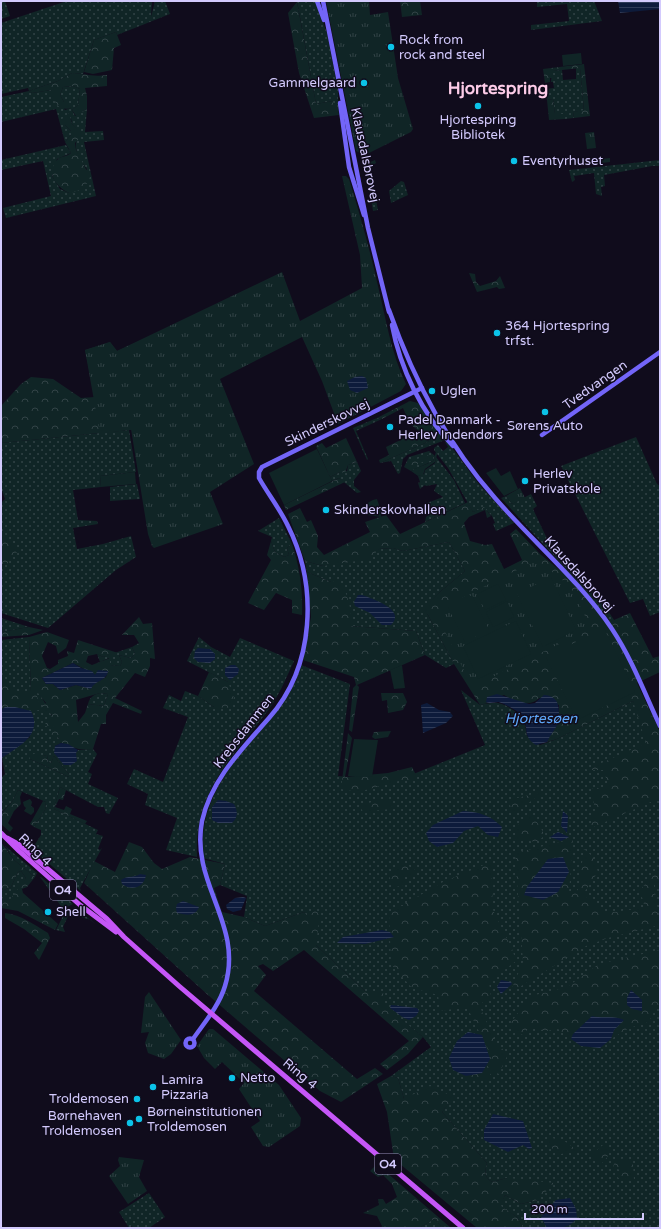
<svg xmlns="http://www.w3.org/2000/svg" width="661" height="1229" viewBox="0 0 661 1229" font-family="'Varela Round',sans-serif">
  <defs>
    <pattern id="grass-dots" width="8" height="8" patternUnits="userSpaceOnUse"><rect width="8" height="8" fill="#102526"/><path d="M2 2h.1M6 6h.1" fill="none" stroke="#324346" stroke-width="1.8" stroke-linecap="round"/></pattern>
    <pattern id="forest-crowns" width="20" height="18" patternUnits="userSpaceOnUse"><rect width="20" height="18" fill="#102526"/><path d="M2 6a3 3 0 1 1 6 0M12 15a3 3 0 1 1 6 0" fill="none" stroke="#324346"/></pattern>
    <pattern id="park-tufts" width="24" height="20" patternUnits="userSpaceOnUse"><rect width="24" height="20" fill="#102526"/><path d="M3 7l-1-3M5 7V3M7 7l1-3M15 17l-1-3M17 17v-4M19 17l1-3" fill="none" stroke="#324346"/></pattern>
    <pattern id="water-rules" width="6" height="5" patternUnits="userSpaceOnUse"><rect width="6" height="5" fill="#0d1b3b"/><path d="M0 2.5h6" fill="none" stroke="#2f3b58"/></pattern>
  </defs>
  <rect width="100%" height="100%" fill="#100c1c"/>
  <g fill="url(#grass-dots)" fill-rule="evenodd">
    <polygon points="1,1 5,1 10,16 1,19"/>
    <path d="M 67,1 L 152,1 L 151,17 L 155,1 L 165,1 L 170,14 L 117,35 L 116,32 L 94,40 L 83,74 L 72,73 L 58,81 L 29,91 L 32,93 L 51,90 L 65,110 L 71,108 L 64,102 L 60,95 L 63,87 L 73,86 L 80,89 L 78,105 L 72,110 L 75,116 L 87,109 L 85,132 L 103,131 L 104,140 L 84,142 L 96,196 L 6,218 L 3,208 L 51,196 L 43,161 L 1,170 L 1,160 L 66,145 L 71,153 L 57,159 L 52,176 L 60,189 L 69,193 L 87,169 C 76,154 73,148 79,131 L 72,124 L 71,118 L 65,125 L 71,131 L 71,135 L 65,142 L 56,109 L 1,122 L 1,97 L 29,91 L 28,88 L 1,94 L 1,23 Z"/>
    <polygon points="297,1 315,1 327,33 338,90 338,108 333,109 333,101 316,104"/>
    <polygon points="537,1 594,1 602,21 531,30 531,25 569,21 567,4 537,7"/>
    <polygon points="576,68 580,68 584,111 573,112 574,118 565,119 565,114 555,115 553,99 547,100 545,89 554,88 553,82 551,82 552,71 562,70 563,80 576,79"/>
    <polygon points="375,160 376,163 371,166 370,169 378,210 373,211 366,171 368,163"/>
    <polygon points="660,160 660,166 652,166 604,175 605,186 601,187 602,196 596,194 594,173 574,176 575,180 572,182 569,170"/>
    <polygon points="401,181 404,182 408,195 391,203 389,191"/>
    <polygon points="423,412 445,440 407,455 403,459 400,473 398,474 391,461 380,463 432,440 441,438 433,435 434,428"/>
    <polygon points="377,418 382,419 356,431 368,459 367,460 353,428"/>
    <polygon points="129,430 136,472 100,476 101,487 73,490 78,520 97,521 98,524 73,528 77,549 103,544 131,536 136,557 116,570 48,628 1,613 1,564 6,565 7,536 1,536 1,503 5,499 1,488 1,443"/>
    <polygon points="636,437 657,484 660,486 660,612 650,616 643,599 630,603 561,466"/>
    <polygon points="447,441 478,483 514,523 496,531 493,524 495,523 492,516 484,508 473,512 448,468 434,450 434,448 438,445 443,451 448,447 445,442"/>
    <polygon points="429,451 435,456 433,461 411,471 404,467 409,457"/>
    <polygon points="436,457 454,480 465,503 425,522 426,517 430,514 427,503 443,497 434,491 437,484 426,486 425,485 420,489 418,483 420,482 418,476 424,474 425,470 435,463"/>
    <polygon points="357,462 361,471 354,480 354,486 361,492 357,493 339,478 332,481 330,477 340,472 347,471 348,465"/>
    <polygon points="137,484 140,499 110,501 110,487"/>
    <polygon points="531,494 537,506 533,509 550,545 601,600 614,620 609,620 576,580 501,498 506,496 512,504"/>
    <polygon points="279,518 292,544 287,548 289,555 284,557 275,552 271,541 272,537 258,531"/>
    <polygon points="449,542 465,571 441,591 424,609 428,615 454,664 446,668 425,655 416,631 351,626 331,582 307,572 305,561 323,566 379,549 393,548 403,551"/>
    <polygon points="1,618 29,627 1,632"/>
    <path d="M 29,637 L 31,692 L 38,692 C 44,700 47,707 51,714 C 55,720 56,736 61,743 L 55,746 L 76,753 L 78,750 L 93,749 L 97,754 L 88,772 L 92,774 L 88,784 L 118,798 L 109,814 L 106,813 L 104,807 L 98,807 L 60,787 L 54,809 L 98,830 L 96,834 L 103,836 L 98,849 L 100,850 L 102,848 L 80,888 L 81,891 L 32,849 L 41,835 L 41,830 L 34,827 L 45,810 L 46,802 L 18,790 L 12,802 L 1,813 L 1,778 L 5,774 L 2,758 L 30,737 L 6,707 L 1,710 L 1,640 ZM 47,755 L 48,762 L 51,763 L 54,756 L 69,774 L 69,777 L 30,759 Z"/>
    <path d="M 199,637 L 211,647 L 230,657 L 240,638 L 294,661 C 287,676 281,691 272,705 C 235,756 194,788 197,857 L 166,850 L 177,818 L 145,805 L 148,794 L 127,784 L 134,769 L 163,782 L 188,717 L 163,708 L 169,695 L 181,701 L 185,691 L 198,696 L 214,707 L 228,682 L 187,661 Z"/>
    <polygon points="132,647 135,654 131,658 119,655 122,662 120,666 109,665 109,658 100,662 97,654 103,657"/>
    <path d="M 301,665 L 350,684 L 338,776 L 365,779 L 406,777 L 485,745 L 461,690 L 480,705 C 493,702 499,701 510,708 C 525,718 524,717 527,736 L 540,745 L 557,739 L 633,701 L 660,758 L 660,1228 L 523,1228 L 517,1217 L 500,1206 L 505,1195 L 521,1204 L 538,1200 L 507,1178 L 492,1182 C 483,1176 485,1172 487,1163 L 442,1112 L 453,1097 L 404,1099 L 398,1078 L 391,1076 L 431,1047 L 423,1037 L 365,991 L 316,945 L 308,918 L 304,912 L 265,926 L 244,917 L 247,896 L 220,885 L 225,864 L 203,858 C 198,802 229,768 261,727 C 273,712 284,695 296,681 Z"/>
    <path d="M 100,693 L 108,694 L 104,706 L 88,704 C 90,697 93,695 100,693 Z"/>
    <polygon points="5,846 37,873 35,877 14,860"/>
    <path d="M 21,871 L 26,878 C 22,887 14,894 9,902 L 1,898 L 1,891 L 11,887 L 18,872 Z"/>
    <polygon points="40,877 41,877 73,904 63,909"/>
    <polygon points="75,907 95,924 91,920 71,914 69,914 63,927 65,932 56,930 63,916 61,914 69,912"/>
    <polygon points="149,1193 165,1217 149,1228 133,1228 132,1226 129,1228 119,1212"/>
    <polygon points="434,1219 443,1228 419,1228"/>
  </g>
  <g fill="url(#forest-crowns)" fill-rule="evenodd">
    <polygon points="400,1 420,1 422,15 402,17"/>
    <polygon points="297,2 316,104 333,101 333,108 338,108 339,115 314,118 299,73 288,13"/>
    <polygon points="116,32 121,45 114,48 112,70 93,74 84,72 94,40"/>
    <polygon points="584,64 590,116 574,118 573,112 584,110 580,68 553,71 553,78 550,78 550,82 545,83 543,69"/>
    <path d="M 72,73 C 87,74 91,77 107,75 L 107,86 L 85,88 L 87,96 L 87,109 L 76,116 L 72,110 L 78,105 L 80,89 L 73,86 L 63,87 L 60,95 L 64,102 L 68,102 L 71,108 C 58,112 53,101 51,90 L 32,93 L 29,91 L 58,81 Z"/>
    <polygon points="553,99 555,114 565,114 565,119 549,120 547,100"/>
    <path d="M 69,113 L 72,124 L 80,131 L 81,136 L 75,143 L 76,150 L 90,177 C 86,188 80,191 69,193 C 57,187 45,174 57,160 C 60,156 67,157 71,153 L 65,142 L 71,135 L 71,131 L 65,125 L 62,119 Z"/>
    <polygon points="610,158 610,162 575,166 575,162"/>
    <polygon points="469,273 475,274 476,282 480,286 496,281 500,276 505,288 499,289 497,287 477,292"/>
    <polygon points="177,324 159,429 129,430 1,443 1,406 21,384 31,377 53,379 81,398 95,397 85,350 110,342 117,351"/>
    <polygon points="410,401 418,403 434,428 434,434 439,434 441,438 432,440 380,463 379,460 389,455 386,447 419,431 410,424 403,408 382,419 377,418"/>
    <polygon points="346,438 357,462 348,465 345,473 340,472 330,477 316,446 322,443 326,448"/>
    <polygon points="426,455 430,456 431,458 410,468 407,466 407,464"/>
    <polygon points="339,478 345,482 286,510 284,505"/>
    <path d="M 468,502 L 473,512 L 484,507 L 491,516 L 487,518 L 485,510 L 469,517 L 464,523 L 470,541 L 485,545 L 492,544 L 504,569 L 522,560 L 510,534 L 516,529 L 540,554 L 574,582 L 608,620 L 614,620 L 630,613 L 653,658 L 660,656 L 660,672 L 637,683 L 660,732 L 660,798 L 589,829 L 595,810 L 591,789 L 609,786 L 603,770 L 586,770 L 646,743 L 633,701 L 557,739 L 547,742 L 551,732 L 559,722 L 559,705 L 539,698 C 530,708 515,702 504,695 L 486,702 L 488,703 L 480,705 L 454,664 L 428,615 L 423,609 L 441,591 L 465,571 L 449,542 L 403,551 L 393,548 L 379,549 L 370,559 L 323,566 L 305,561 L 288,514 L 300,508 L 307,522 L 311,520 L 318,536 L 317,547 L 324,555 L 370,532 L 365,522 L 386,515 L 400,534 Z"/>
    <polygon points="1,536 7,536 17,552 6,565 1,564"/>
    <path d="M 271,541 L 275,552 L 284,557 L 289,555 L 287,548 L 292,544 C 300,568 303,590 302,615 L 292,613 L 292,600 L 276,593 L 264,610 L 248,603 L 271,560 L 267,555 Z"/>
    <path d="M 307,572 L 331,582 L 337,580 C 347,587 353,614 351,626 L 416,631 L 425,655 L 357,685 L 359,687 L 352,732 L 349,730 L 353,688 L 356,685 L 354,677 L 303,660 L 311,617 Z"/>
    <path d="M 139,617 L 143,624 L 152,623 L 155,659 L 150,658 L 150,666 L 145,677 L 135,673 L 115,698 L 142,711 L 141,714 L 113,703 L 106,715 L 106,724 L 101,724 L 93,749 C 77,751 74,747 59,742 L 59,738 L 50,734 L 54,727 L 45,726 L 45,724 L 52,715 L 49,712 L 43,711 L 43,705 L 46,703 L 38,693 L 36,694 L 42,709 C 28,715 15,702 1,710 L 1,679 L 18,692 L 31,692 L 29,637 L 47,632 L 69,640 L 66,648 L 58,654 L 56,646 L 48,642 L 42,656 L 47,668 L 50,669 L 58,664 L 58,660 L 68,656 L 67,651 L 74,653 L 78,640 L 118,653 L 103,657 L 97,654 L 88,656 L 86,662 L 92,665 L 110,658 L 110,665 L 120,666 L 122,662 L 119,655 L 131,658 L 135,654 L 132,647 L 139,643 L 134,635 L 122,635 ZM 73,663 L 95,675 L 102,671 L 108,671 L 106,677 L 87,688 L 76,685 L 60,690 L 53,684 L 46,684 L 42,678 ZM 100,693 L 108,694 L 104,706 L 88,704 L 85,713 L 78,722 L 76,700 Z"/>
    <polygon points="29,627 43,630 29,635 1,637 1,632"/>
    <polygon points="209,672 228,682 234,698 228,708 214,707 198,696"/>
    <polygon points="381,693 403,693 407,702 403,710 388,713 387,700 382,701"/>
    <polygon points="391,731 388,737 375,739 372,737 374,732"/>
    <path d="M 348,733 L 352,738 L 345,777 L 388,773 L 412,767 L 416,775 L 410,780 C 393,780 378,788 360,791 C 354,792 347,790 341,789 Z"/>
    <polygon points="36,753 41,756 47,755 48,762 51,763 54,756 69,774 69,777 30,759 29,756"/>
    <polygon points="60,787 66,790 63,800 59,799 55,807 64,810 66,806 72,809 70,814 87,821 85,824 54,809"/>
    <polygon points="18,790 22,792 20,797 21,804 14,811 8,823 13,828 10,832 1,824 1,814 12,802"/>
    <polygon points="546,791 512,814 509,800"/>
    <polygon points="30,799 32,802 31,806 34,808 34,812 31,815 24,811 26,808 24,806 23,802"/>
    <polygon points="382,799 393,802 390,809 363,812 361,808 365,804"/>
    <polygon points="43,801 46,802 45,810 34,827 30,824"/>
    <path d="M 532,814 L 545,835 L 537,842 L 515,839 C 515,825 520,821 532,814 Z"/>
    <polygon points="573,839 569,893 578,890 584,849 593,857 598,872 583,894 605,913 645,908 640,890 660,867 660,883 654,885 660,925 608,938 586,946 510,993 523,962 515,853"/>
    <polygon points="1,842 14,860 35,877 27,887 22,889 23,893 58,924 55,930 18,911 1,908 1,898 9,901 26,878 21,871 18,872 11,887 1,891"/>
    <polygon points="129,842 142,847 154,863 162,869 190,857 225,864 220,885 214,888 222,912 244,917 265,926 304,912 308,917 315,910 320,913 316,945 365,991 383,991 384,1005 423,1037 408,1054 387,1070 380,1064 409,1041 304,950 273,971 263,964 258,966 266,975 254,991 357,1079 375,1068 383,1074 341,1102 320,1091 208,995 84,883 94,861 115,872"/>
    <path d="M 491,862 L 493,910 L 512,949 L 516,961 L 489,982 L 491,997 L 479,1005 L 496,1043 L 508,1054 L 499,1074 L 493,1071 L 486,1080 C 474,1077 467,1085 459,1071 L 483,1071 L 492,1061 L 490,1054 L 467,1007 L 440,1011 L 438,995 L 412,988 L 391,964 L 389,913 L 443,882 Z"/>
    <polygon points="402,863 418,871 412,875 404,877 403,885 393,888 389,875 393,868"/>
    <path d="M 5,913 C 21,915 35,925 48,933 L 50,938 L 39,960 L 34,953 L 42,943 L 24,929 L 5,918 Z"/>
    <path d="M 660,950 L 660,1007 L 654,1011 L 649,1022 L 629,1028 L 611,1039 L 614,1030 L 624,1021 C 607,1011 588,1026 573,1034 L 571,1039 L 558,1029 L 546,1031 L 529,1027 L 523,1035 L 515,1032 L 509,1025 L 531,996 L 567,987 L 599,964 Z"/>
    <path d="M 391,1076 L 398,1078 L 404,1099 L 430,1086 L 454,1097 L 442,1112 L 487,1163 C 485,1172 483,1176 492,1182 L 507,1178 L 554,1183 L 538,1200 L 521,1204 L 505,1195 L 501,1206 L 517,1217 L 523,1228 L 477,1228 L 394,1159 L 387,1112 L 377,1084 Z"/>
    <polygon points="552,1138 566,1142 578,1151 561,1154 548,1146 547,1141"/>
    <path d="M 603,1145 L 610,1148 C 610,1155 606,1159 601,1164 L 596,1162 L 592,1154 Z"/>
    <polygon points="627,1158 633,1164 634,1180 618,1178 621,1170 613,1168 615,1160"/>
    <polygon points="376,1165 386,1172 451,1228 443,1228 434,1219 419,1228 381,1228 382,1226 377,1216 363,1213 379,1205 378,1199 383,1199 386,1204 397,1197 392,1184 383,1175 378,1177 370,1171"/>
  </g>
  <g fill="url(#park-tufts)">
    <polygon points="326,1 369,1 370,15 388,12 398,78 413,129 411,132 365,155 356,151"/>
    <polygon points="594,132 596,148 587,149 585,133"/>
    <path d="M 342,176 L 346,176 L 349,179 C 360,215 370,250 378,286 C 386,319 391,353 406,384 L 401,391 L 338,424 L 322,381 L 302,337 L 220,379 L 254,464 L 210,492 L 223,524 L 154,548 L 152,546 L 148,534 L 131,429 L 100,434 L 85,350 L 110,342 L 117,351 L 282,272 L 300,321 L 362,288 L 360,255 Z"/>
    <polygon points="520,488 525,498 512,504 506,496"/>
    <polygon points="537,560 570,586 591,628 472,687 435,611"/>
    <polygon points="149,992 181,1040 171,1054 164,1059 148,1053 145,1043 149,1032 141,1033 145,997"/>
    <polygon points="209,1029 213,1029 279,1085 301,1118 300,1126 269,1147 263,1146 251,1127 260,1121 239,1089 244,1083 222,1062 215,1069 204,1058 197,1046"/>
    <polygon points="119,1157 144,1160 139,1177 147,1191 128,1204 109,1176 120,1166 118,1160"/>
  </g>
  <g fill="#102526">
    <polygon points="581,53 582,64 563,66 562,55"/>
    <polygon points="317,449 332,481 284,505 269,473"/>
    <path d="M 438,451 L 435,462 L 425,469 L 423,475 L 418,476 L 411,471 C 418,467 425,465 433,461 L 436,452 Z"/>
    <polygon points="496,468 501,476 510,471 518,489 504,496 486,473"/>
    <polygon points="135,472 136,484 101,487 100,476"/>
    <path d="M 377,499 L 381,511 L 381,517 L 367,515 L 363,511 C 364,505 370,500 377,499 Z"/>
    <polygon points="551,577 576,630 543,647 517,594"/>
    <polygon points="498,584 506,600 485,610 477,594"/>
    <polygon points="472,595 489,630 465,642 448,607"/>
    <polygon points="507,601 514,617 493,627 486,612"/>
    <polygon points="516,621 531,654 478,679 463,646"/>
    <polygon points="604,628 635,692 577,720 546,657"/>
    <polygon points="402,665 405,688 394,689 390,670"/>
    <polygon points="354,739 378,740 372,777 348,776"/>
  </g>
  <g fill="url(#water-rules)">
    <polygon points="618,1 660,1 660,9 620,13"/>
    <polygon points="362,376 366,378 368,388 357,393 350,390 347,381 355,377"/>
    <path d="M 358,595 L 362,595 C 373,599 407,610 391,625 L 382,625 L 370,613 L 355,606 L 354,602 Z"/>
    <polygon points="198,648 210,649 215,654 215,659 210,663 198,662 194,658 195,651"/>
    <path d="M 73,663 L 81,668 L 92,671 L 95,675 L 98,670 L 108,671 C 107,681 95,680 91,689 L 76,685 L 60,690 L 53,684 L 46,684 L 42,678 Z"/>
    <polygon points="231,665 235,665 239,669 238,674 230,680 225,675 225,668"/>
    <path d="M 497,694 L 529,704 L 535,703 L 544,695 C 556,696 559,702 559,714 C 559,716 559,721 558,723 C 555,730 550,735 547,742 L 536,745 C 521,736 530,726 522,715 C 519,712 502,702 498,702 C 493,702 490,704 486,702 L 487,697 Z"/>
    <polygon points="427,703 439,710 450,712 453,716 446,723 423,733 421,705"/>
    <path d="M 5,707 L 15,707 L 31,711 C 43,735 19,746 2,758 L 1,710 Z"/>
    <polygon points="61,743 68,744 78,750 76,753 77,761 71,765 64,765 54,753 55,746"/>
    <path d="M 218,800 L 226,801 L 234,804 C 238,812 238,817 232,823 L 218,823 L 212,820 L 212,807 Z"/>
    <path d="M 463,811 C 479,812 490,815 502,827 L 498,837 L 488,835 L 478,826 L 464,831 L 453,843 L 437,847 L 429,841 L 426,833 L 433,825 Z"/>
    <polygon points="563,811 568,816 567,833 561,826"/>
    <polygon points="558,832 569,837 561,841 550,837"/>
    <polygon points="563,857 569,872 558,892 543,900 524,895 527,887 548,859"/>
    <path d="M 140,874 L 146,875 C 144,888 131,891 122,884 L 121,880 C 128,875 134,878 140,874 Z"/>
    <polygon points="243,897 246,898 241,910 233,912 227,909 226,905 235,898"/>
    <path d="M 183,901 L 199,907 C 195,917 186,915 177,913 L 176,908 L 177,904 Z"/>
    <polygon points="382,930 390,932 394,937 365,944 337,943 343,937"/>
    <polygon points="501,980 511,982 512,984 501,994 497,987"/>
    <polygon points="631,990 642,1000 642,1011 632,1009 627,1005 627,998"/>
    <polygon points="391,1005 417,1008 419,1011 416,1016 409,1020 404,1018 390,1008"/>
    <path d="M 592,1016 C 603,1019 614,1015 624,1020 L 614,1030 L 611,1039 L 600,1048 L 581,1046 L 571,1039 L 573,1034 Z"/>
    <polygon points="468,1032 482,1035 490,1059 482,1073 466,1076 453,1070 449,1058 457,1041"/>
    <polygon points="493,1114 523,1121 532,1148 529,1149 523,1145 508,1152 484,1140 484,1130"/>
    <path d="M 570,1198 L 576,1209 L 577,1218 C 569,1229 559,1228 547,1228 L 541,1217 L 556,1200 Z"/>
  </g>
  <g fill="none" stroke-linecap="round" stroke-linejoin="round">
    <g stroke="#7365f8" stroke-width="4.5">
      <polyline points="317,1 324,20"/>
      <polyline points="323,1 368,228 389,312"/>
      <polyline points="340,103 349,167 364,215"/>
      <path d="M 389,310 C 413,378 447,444 495,498 C 533,542 579,580 612,629 C 632,659 645,694 660,726"/>
      <path d="M 392,325 C 400,368 422,414 453,446"/>
      <polyline points="542,435 660,352"/>
      <circle cx="190" cy="1043" r="4.5"/>
      <path d="M 193,1039 C 204,1023 219,1006 225,986 C 244,924 190,884 202,821 C 211,780 242,749 269,718 C 315,666 318,586 288,526 C 280,509 268,494 259,478 L 259,472 L 262,467 L 422,388"/>
    </g>
    <g stroke="#c556f7" stroke-width="5">
      <polyline points="1,833 19,851 80,905 116,932"/>
      <polyline points="7,838 18,844 107,919 124,937 179,986 463,1228"/>
    </g>
  </g>
  <g fill="#0bc3e8" stroke="#100c1c" stroke-width="1.5">
    <circle cx="391" cy="47" r="4"/>
    <circle cx="364" cy="83" r="4"/>
    <circle cx="478" cy="106" r="4"/>
    <circle cx="514" cy="161" r="4"/>
    <circle cx="497" cy="333" r="4"/>
    <circle cx="432" cy="391" r="4"/>
    <circle cx="545" cy="412" r="4"/>
    <circle cx="390" cy="427" r="4"/>
    <circle cx="525" cy="481" r="4"/>
    <circle cx="326" cy="510" r="4"/>
    <circle cx="48" cy="912" r="4"/>
    <circle cx="232" cy="1078" r="4"/>
    <circle cx="153" cy="1087" r="4"/>
    <circle cx="137" cy="1099" r="4"/>
    <circle cx="139" cy="1119" r="4"/>
    <circle cx="130" cy="1123" r="4"/>
  </g>
  <g text-anchor="middle" dominant-baseline="central" stroke-width="3" stroke-linejoin="round" paint-order="stroke">
    <g fill="#100c1c" stroke="#9891ba" stroke-width="1">
      <rect x="50" y="880" width="26" height="20" rx="3"/>
      <rect x="375" y="1154" width="26" height="20" rx="3"/>
    </g>
    <g font-size="12" font-weight="bold" fill="#d3cafd">
      <text x="63" y="890">O4</text>
      <text x="388" y="1164">O4</text>
    </g>
    <g font-size="13" fill="#d3cafd" stroke="#100c1c" text-anchor="start">
      <text x="399" y="40">Rock from<tspan x="399" dy="15">rock and steel</tspan></text>
      <text x="356" y="83" text-anchor="end">Gammelgaard</text>
      <text x="478" y="120" text-anchor="middle">Hjortespring<tspan x="478" dy="15">Bibliotek</tspan></text>
      <text x="522" y="161">Eventyrhuset</text>
      <text x="505" y="326">364 Hjortespring<tspan x="505" dy="15">trfst.</tspan></text>
      <text x="440" y="391">Uglen</text>
      <text x="398" y="420">Padel Danmark -<tspan x="398" dy="15">Herlev Indendørs</tspan></text>
      <text x="545" y="426" text-anchor="middle">Sørens Auto</text>
      <text x="533" y="474">Herlev<tspan x="533" dy="15">Privatskole</tspan></text>
      <text x="334" y="510">Skinderskovhallen</text>
      <text x="56" y="912">Shell</text>
      <text x="240" y="1078">Netto</text>
      <text x="161" y="1080">Lamira<tspan x="161" dy="15">Pizzaria</tspan></text>
      <text x="129" y="1099" text-anchor="end">Troldemosen</text>
      <text x="147" y="1112">Børneinstitutionen<tspan x="147" dy="15">Troldemosen</tspan></text>
      <text x="122" y="1116" text-anchor="end">Børnehaven<tspan x="122" dy="15">Troldemosen</tspan></text>
    </g>
    <g font-size="13" fill="#d3cafd" stroke="#100c1c">
      <text transform="translate(365 155) rotate(78)">Klausdalsbrovej</text>
      <text transform="translate(595 385) rotate(-35)">Tvedvangen</text>
      <text transform="translate(327 423) rotate(-26)">Skinderskovvej</text>
      <text transform="translate(579 574) rotate(48)">Klausdalsbrovej</text>
      <text transform="translate(244 731) rotate(-52)">Krebsdammen</text>
      <text transform="translate(35 850) rotate(44)">Ring 4</text>
      <text transform="translate(300 1074) rotate(40)">Ring 4</text>
    </g>
    <g font-size="14" font-style="italic" fill="#5da6f8" stroke="#100c1c">
      <text x="541" y="718">Hjortesøen</text>
    </g>
    <g font-size="17" font-weight="bold" fill="#fdcce8" stroke="#100c1c">
      <text x="498" y="88">Hjortespring</text>
    </g>
  </g>
  <rect width="661" height="1229" fill="none" stroke="#d3cafd" stroke-width="4"/>
  <path d="M525 1213v6h118v-6" fill="none" stroke="#d3cafd" stroke-width="2"/>
  <text x="531" y="1213" font-size="12" fill="#d3cafd" stroke="#100c1c" stroke-width="3" paint-order="stroke">200 m</text>
</svg>
